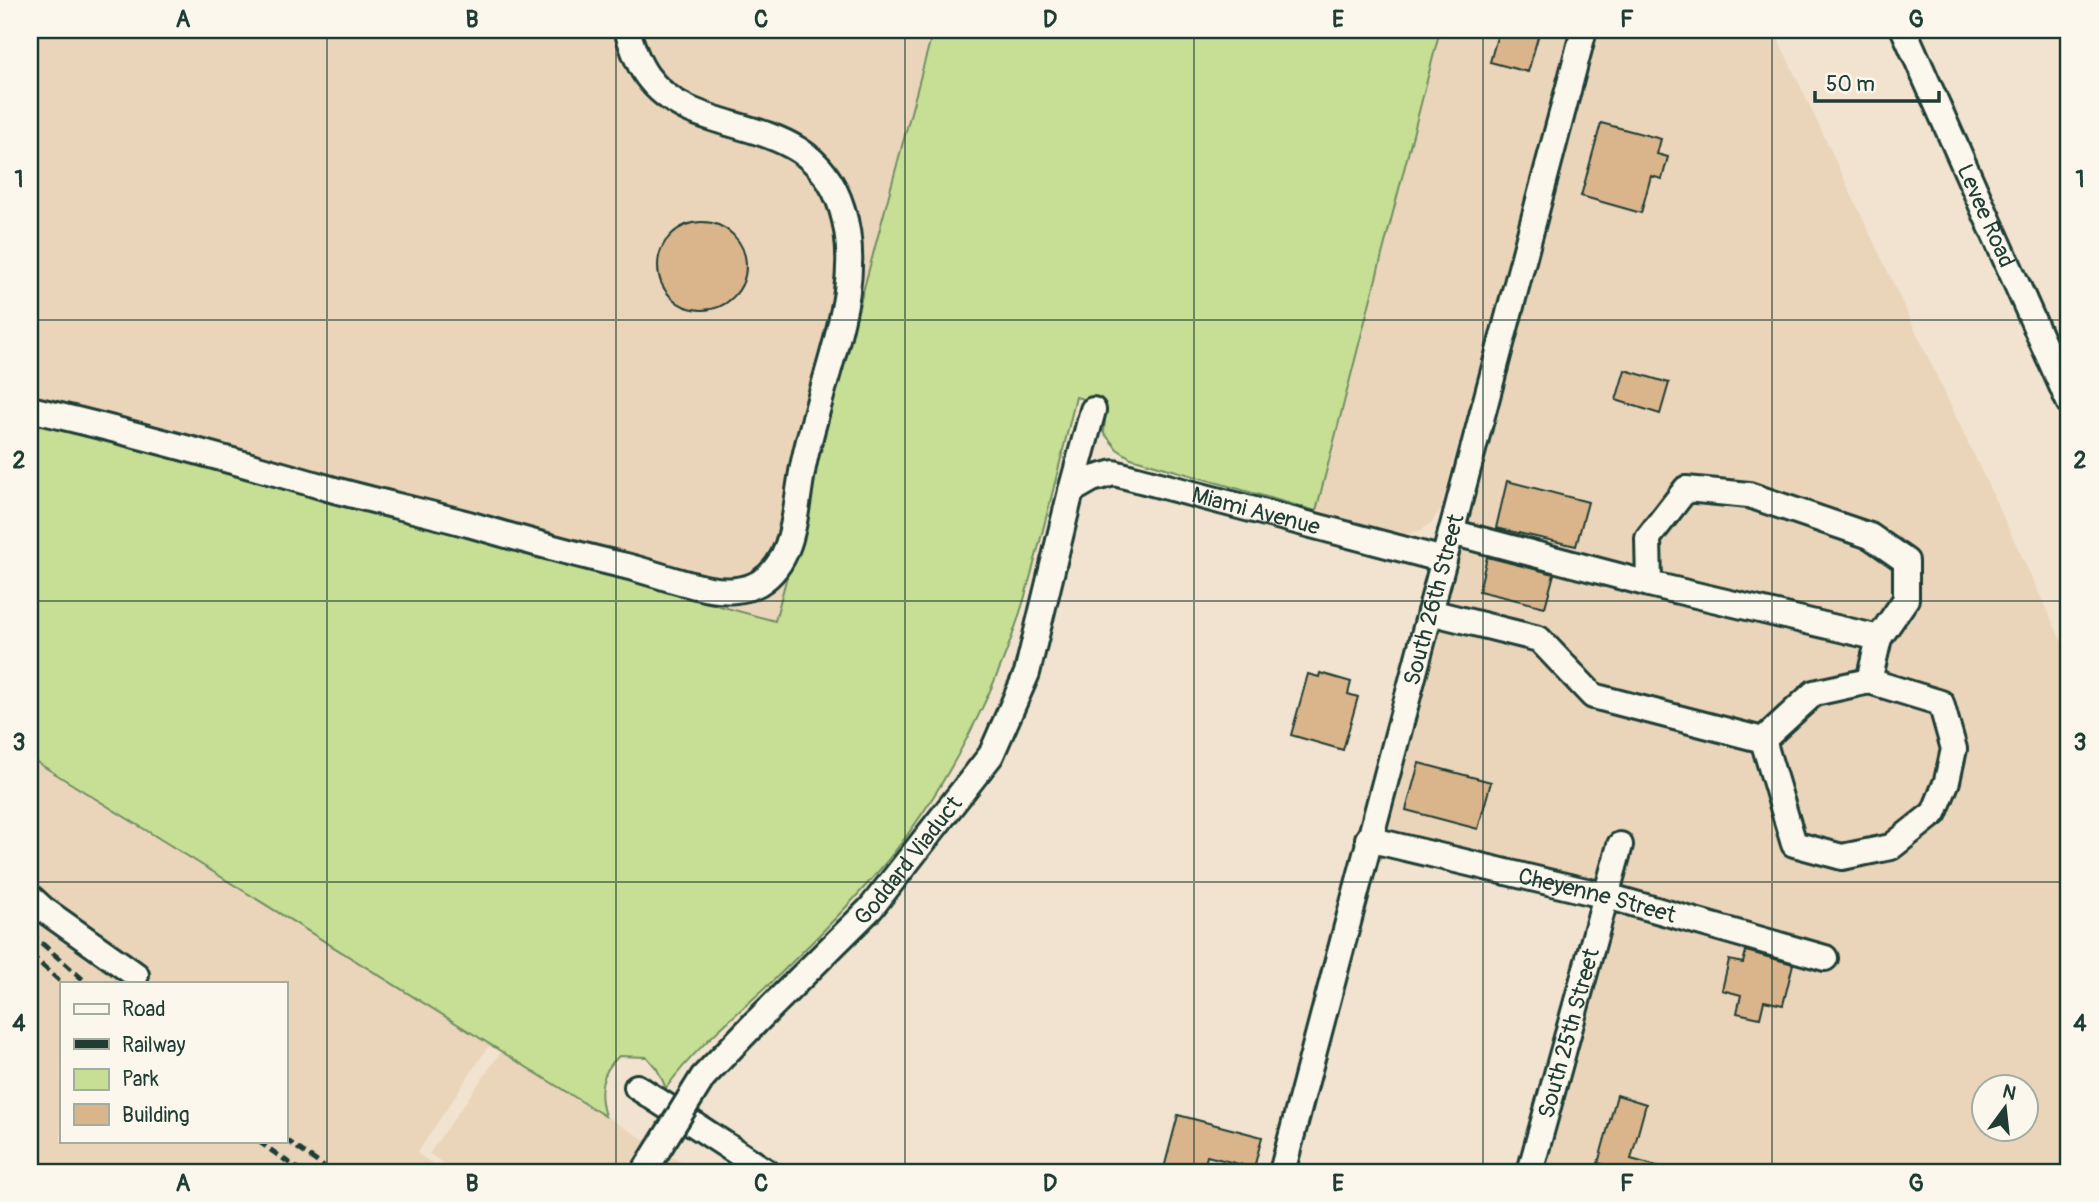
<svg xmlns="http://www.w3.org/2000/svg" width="2099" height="1202" viewBox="0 0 2099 1202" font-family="Pangolin,sans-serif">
  <rect width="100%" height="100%" fill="#f1e3cf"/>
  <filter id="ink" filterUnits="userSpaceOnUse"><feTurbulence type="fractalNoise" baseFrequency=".0143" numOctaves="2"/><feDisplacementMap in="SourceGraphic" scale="14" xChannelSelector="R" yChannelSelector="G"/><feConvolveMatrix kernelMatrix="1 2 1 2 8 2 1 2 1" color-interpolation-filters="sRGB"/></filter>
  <g filter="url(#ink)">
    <g fill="#ead5bb" fill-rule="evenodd">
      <polygon points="30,30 932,30 776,621 30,419"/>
      <polygon points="1440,30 1570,30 1441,508 1432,522 1423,529 1409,534 1399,535 1316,511"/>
      <path d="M 1597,30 L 1774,30 L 2069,657 L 2069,1172 L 1537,1172 L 1615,892 L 1386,831 L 1382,825 L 1382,818 ZM 1983,1086 L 2025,1086 L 2025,1128 L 1983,1128 Z"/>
      <path d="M 30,758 L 490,1044 L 417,1153 L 444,1172 L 30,1172 ZM 61,983 L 285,983 L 285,1141 L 61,1141 Z"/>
      <polygon points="501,1052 697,1172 457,1172 429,1154"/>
    </g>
    <path fill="#c6df95" stroke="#728e64" stroke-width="2" d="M 933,30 L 1440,30 L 1316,511 L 1131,458 L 1117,449 L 1104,433 L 1106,405 L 1076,397 C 1059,466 1043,535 1023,603 C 997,690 945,790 888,860 C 854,901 816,939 778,976 C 739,1013 698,1044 666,1088 L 657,1069 L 647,1057 L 619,1056 C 600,1073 598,1093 605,1116 L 30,758 L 30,419 L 775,621 Z"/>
    <g fill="#dab58b" stroke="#1f3d34" stroke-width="2">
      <polygon points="1499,30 1540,30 1528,72 1490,62"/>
      <polygon points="1601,123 1661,139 1657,154 1668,157 1662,179 1651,176 1641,213 1581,196"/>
      <circle cx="702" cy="266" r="44"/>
      <polygon points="1625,370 1669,383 1660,414 1616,400"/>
      <polygon points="1507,481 1588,502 1576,546 1496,528"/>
      <polygon points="1487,557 1554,574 1545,607 1479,591"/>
      <polygon points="1320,673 1351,682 1348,694 1358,697 1343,750 1291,735 1308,674 1319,677"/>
      <polygon points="1419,763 1491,782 1478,829 1406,810"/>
      <polygon points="1746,951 1793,964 1783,1005 1764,1001 1760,1018 1737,1013 1741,995 1722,990 1729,960 1743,963"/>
      <polygon points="1617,1095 1646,1104 1631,1159 1664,1168 1663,1172 1629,1172 1598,1163"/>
      <polygon points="1178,1115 1262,1137 1254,1168 1207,1156 1203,1172 1163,1172"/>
    </g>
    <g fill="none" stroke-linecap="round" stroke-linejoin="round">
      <defs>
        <g id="minor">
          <path id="s1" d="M 1904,30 L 2069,402"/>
          <path d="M 30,409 C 131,432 231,460 331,489 C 378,502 425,512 472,525 C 523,540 574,554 626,566 C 654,573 681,584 710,589 C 726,592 745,591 759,583 C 794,562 795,513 801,478 C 804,459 809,440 814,422 C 831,354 864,279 842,209 C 810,106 697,145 647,76 C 637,62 632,46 627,30"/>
          <path id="s2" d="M 1071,491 L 1092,479 L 1114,473 L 1444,560"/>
          <polyline points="1451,532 1649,584 1648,538 1686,489 1749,495 1870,536 1906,561 1906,599 1879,638 1649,584"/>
          <polyline points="1430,612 1539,639 1593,696 1763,740 1794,844 1842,857 1891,847 1934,813 1947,781 1954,749 1941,703 1869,681 1879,638"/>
          <polyline points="1763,740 1814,693 1869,681"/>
          <path id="s3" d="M 1368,839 L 1607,896 L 1825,958"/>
          <polyline points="30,897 43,909 136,975"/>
          <path id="s4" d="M 756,1022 L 871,908 L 991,755 L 1027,673 L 1071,491 L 1093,410"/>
          <polyline points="637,1087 767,1172"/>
          <path id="s5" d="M 1282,1172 C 1380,791 1486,411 1584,30"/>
          <path id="s6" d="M 1530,1172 L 1620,845"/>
        </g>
      </defs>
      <use href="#minor" stroke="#1f3d34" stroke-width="30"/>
      <use href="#minor" stroke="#fbf7ec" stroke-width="24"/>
      <g stroke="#1f3d34" stroke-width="5" stroke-dasharray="10 5" stroke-linecap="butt">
        <polyline points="30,933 87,983"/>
        <polyline points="30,954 62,983"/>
        <polyline points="285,1139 331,1172"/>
        <polyline points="258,1141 302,1172"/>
      </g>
      <defs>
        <polyline id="minor-bridge" points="644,1172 703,1077 756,1022"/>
      </defs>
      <use href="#minor-bridge" stroke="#1f3d34" stroke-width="30" stroke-linecap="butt"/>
      <use href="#minor-bridge" stroke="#fbf7ec" stroke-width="24"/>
    </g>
  </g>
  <path fill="none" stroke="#1f3d34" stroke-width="2" stroke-opacity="0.55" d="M 327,30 L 327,1172M 616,30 L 616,1172M 905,30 L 905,1172M 1194,30 L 1194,1172M 1483,30 L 1483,1172M 1772,30 L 1772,1172M 30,320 L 2069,320M 30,601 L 2069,601M 30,882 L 2069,882"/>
  <g text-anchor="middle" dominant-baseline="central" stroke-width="5" stroke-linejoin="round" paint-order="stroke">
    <g font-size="23" fill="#1f3d34" stroke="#fbf7ec">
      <text stroke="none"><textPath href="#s1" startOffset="203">Levee Road</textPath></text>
      <text stroke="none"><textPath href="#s2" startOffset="194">Miami Avenue</textPath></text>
      <text stroke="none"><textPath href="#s5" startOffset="592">South 26th Street</textPath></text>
      <text stroke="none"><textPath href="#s4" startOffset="222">Goddard Viaduct</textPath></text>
      <text stroke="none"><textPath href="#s3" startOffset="236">Cheyenne Street</textPath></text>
      <text stroke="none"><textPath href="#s6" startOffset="144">South 25th Street</textPath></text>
    </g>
  </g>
  <rect width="2099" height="1202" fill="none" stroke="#fbf7ec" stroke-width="77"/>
  <rect x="60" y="982" width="228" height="161" fill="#fbf7ec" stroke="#a3ada2" stroke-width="2"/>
  <rect x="74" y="1004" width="35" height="10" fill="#fbf7ec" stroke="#a3ada2" stroke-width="2"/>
  <text x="122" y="1016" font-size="21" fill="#1f3d34">Road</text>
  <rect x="74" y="1039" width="35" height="10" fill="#1f3d34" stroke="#a3ada2" stroke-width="2"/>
  <text x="122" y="1052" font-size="21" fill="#1f3d34">Railway</text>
  <rect x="74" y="1069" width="35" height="21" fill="#c6df95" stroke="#a3ada2" stroke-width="2"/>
  <text x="122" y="1086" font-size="21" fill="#1f3d34">Park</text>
  <rect x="74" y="1104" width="35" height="21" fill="#dab58b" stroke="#a3ada2" stroke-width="2"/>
  <text x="122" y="1122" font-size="21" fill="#1f3d34">Building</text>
  <g transform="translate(2005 1108) rotate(15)"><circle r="33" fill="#fbf7ec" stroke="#a3ada2" stroke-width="2"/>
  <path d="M0-5L12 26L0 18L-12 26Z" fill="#1f3d34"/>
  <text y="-10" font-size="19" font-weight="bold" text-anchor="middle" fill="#1f3d34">N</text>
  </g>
  <path d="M1815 91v10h124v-10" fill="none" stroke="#1f3d34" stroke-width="3.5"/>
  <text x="1826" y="91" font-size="21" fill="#1f3d34" stroke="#fbf7ec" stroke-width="5" paint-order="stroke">50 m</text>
  <rect x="38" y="38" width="2022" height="1126" fill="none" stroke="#1f3d34" stroke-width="2.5"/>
  <g font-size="23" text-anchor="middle" font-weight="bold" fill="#1f3d34">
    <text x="183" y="27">A</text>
    <text x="472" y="27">B</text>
    <text x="761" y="27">C</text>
    <text x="1050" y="27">D</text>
    <text x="1338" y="27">E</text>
    <text x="1627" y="27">F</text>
    <text x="1916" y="27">G</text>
    <text x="19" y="187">1</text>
    <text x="2080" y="187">1</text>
    <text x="19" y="468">2</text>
    <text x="2080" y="468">2</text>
    <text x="19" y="750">3</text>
    <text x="2080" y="750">3</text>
    <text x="19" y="1031">4</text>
    <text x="2080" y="1031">4</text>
    <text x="183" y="1191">A</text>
    <text x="472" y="1191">B</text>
    <text x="761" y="1191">C</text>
    <text x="1050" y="1191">D</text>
    <text x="1338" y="1191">E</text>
    <text x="1627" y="1191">F</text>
    <text x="1916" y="1191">G</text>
  </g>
</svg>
